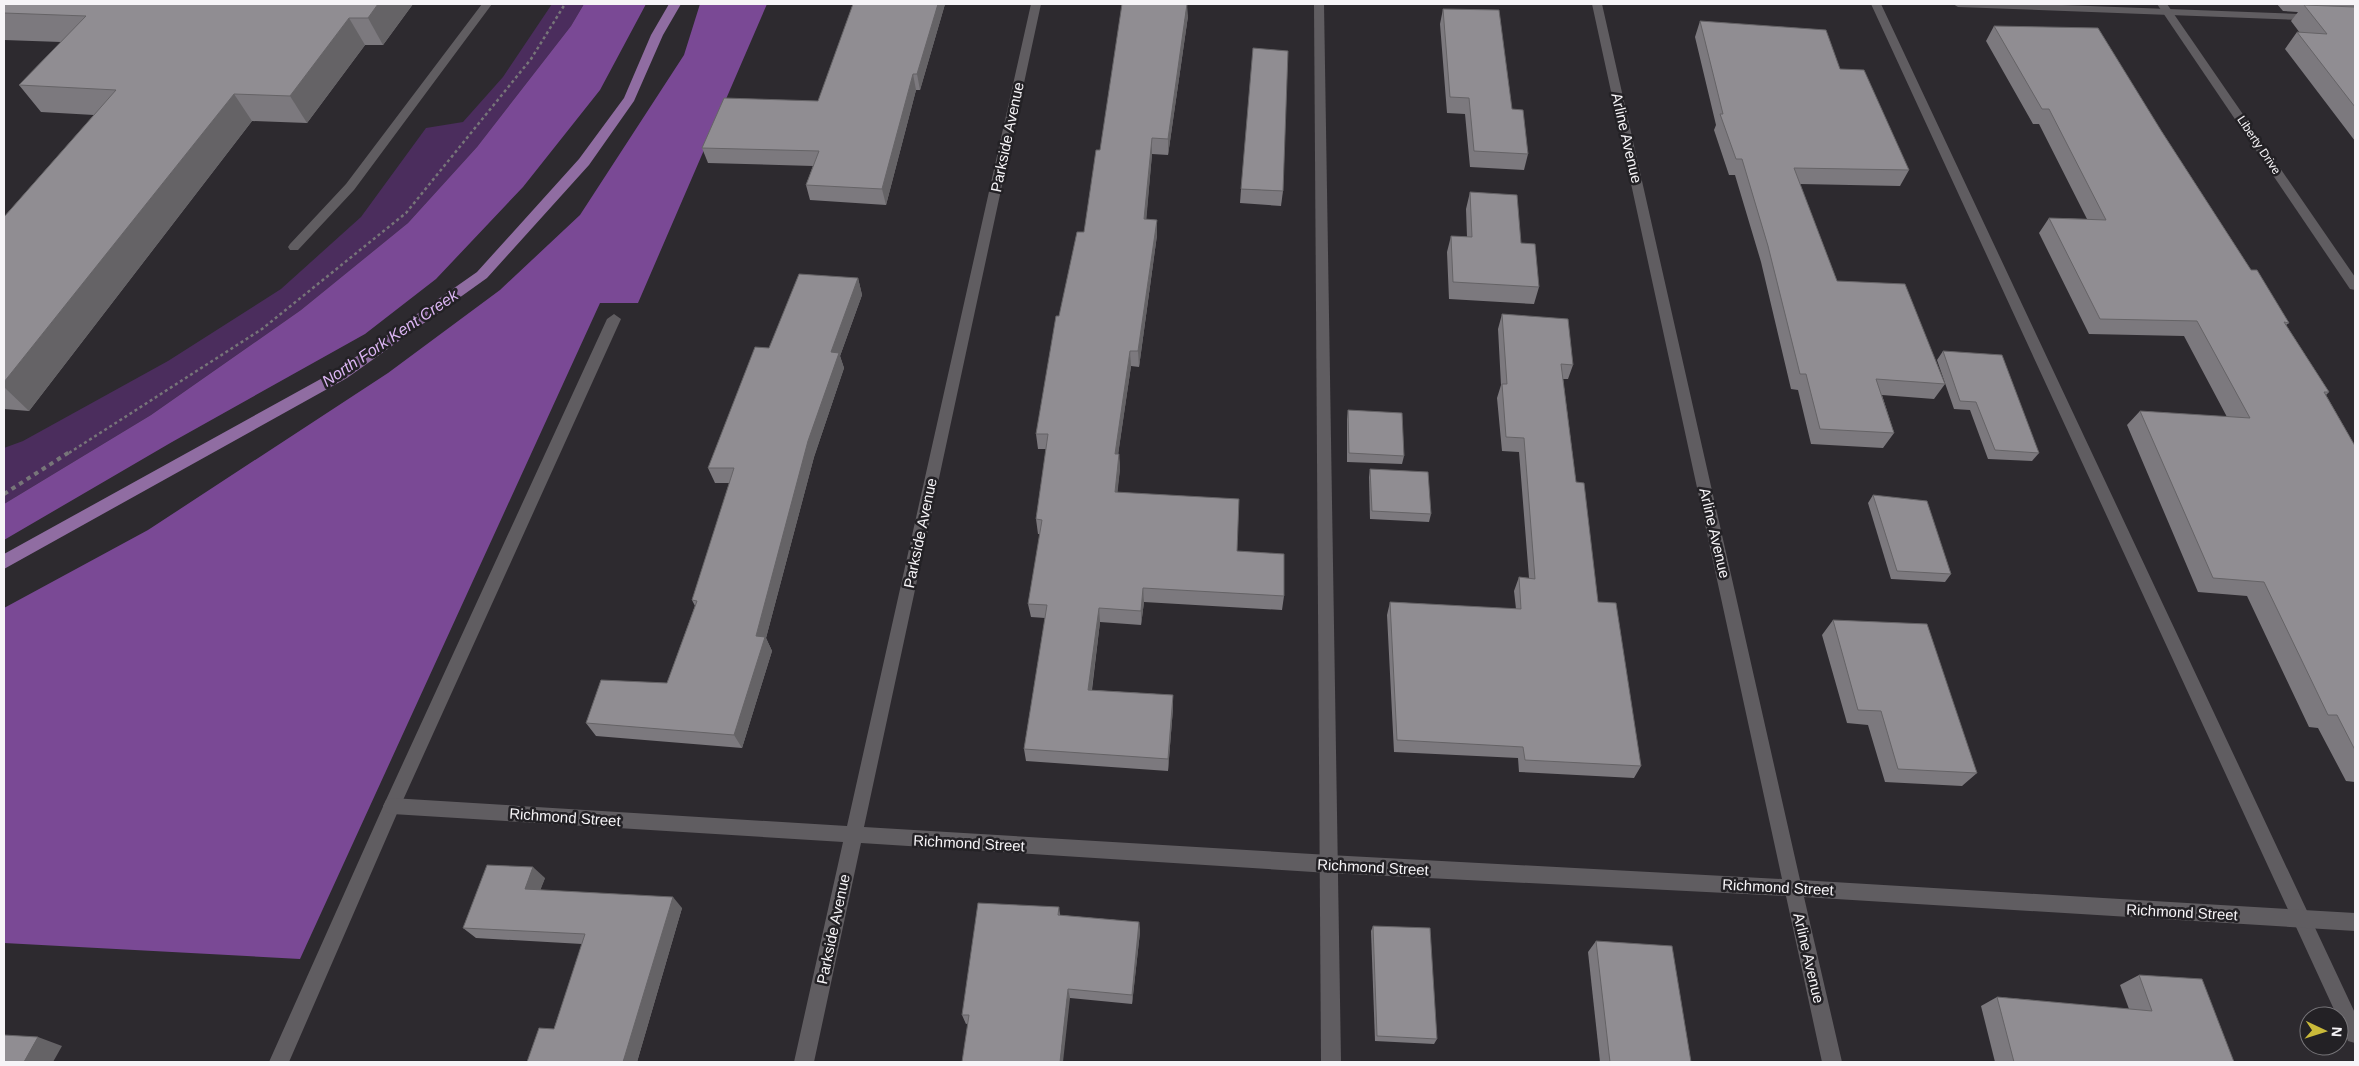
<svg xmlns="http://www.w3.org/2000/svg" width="2359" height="1066" viewBox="0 0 2359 1066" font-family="Arial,sans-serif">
  <rect width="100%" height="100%" fill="#2d2a2f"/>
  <polygon fill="#4b2d5d" points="552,4 584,4 571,26 477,147 408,223 301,310 151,415 4,504 4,448 23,441 168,361 281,289 361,217 426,128 463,122 503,77"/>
  <g fill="#7a4995">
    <polygon points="584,4 646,4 600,90 523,187 436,279 365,334 172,442 4,540 4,504 151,415 301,310 408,223 477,147 571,26"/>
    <polygon points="700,4 767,4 638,303 600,303 300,959 4,943 4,608 148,530 388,373 500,290 580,215 684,55"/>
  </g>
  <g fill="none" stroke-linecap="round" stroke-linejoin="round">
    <polygon fill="#906da2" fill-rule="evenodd" points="669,4 681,4 663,35 634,101 589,165 487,278 347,378 4,569 4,554 337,370 477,272 579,159 624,98 651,35"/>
    <polyline stroke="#777579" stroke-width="2.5" stroke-dasharray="3 3" stroke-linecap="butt" points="69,453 262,329 406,213 531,59 565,4"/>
    <polyline stroke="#777579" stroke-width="4" stroke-dasharray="4.5 4.5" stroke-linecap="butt" points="4,494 71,451"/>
    <g fill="#605d61" fill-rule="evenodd">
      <polygon points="482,4 492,4 354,190 298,250 290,250 288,247 290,244 346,184"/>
      <polygon points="1314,4 1324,4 1341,1062 1321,1062"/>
      <polygon points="1871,4 1881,4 2355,1013 2355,1043 2348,1041 2339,1016 2337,1016"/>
      <polygon points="614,314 621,319 399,809 289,1062 269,1062 386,800 607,319"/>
    </g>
    <g fill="#605d61" fill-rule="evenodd">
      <polygon points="1031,4 1041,4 864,827 1329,855 1782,879 1592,4 1602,4 1800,880 2355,913 2355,931 1804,897 1842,1062 1822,1062 1786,896 1329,873 861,843 814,1062 794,1062 843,842 392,814 386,812 383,806 386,800 392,798 847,826"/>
      <polygon points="1953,4 2036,4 2355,16 2355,22 1958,7"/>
    </g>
    <polygon fill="#605d61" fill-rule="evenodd" points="2157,4 2167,4 2355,277 2355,290 2350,289"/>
  </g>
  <g fill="#7c797e">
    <polygon points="4,4 413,4 383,45 365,45 307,123 252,121 29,411 4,409 4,217 94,115 41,112 19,85 61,42 4,40"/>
    <polygon points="945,4 920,90 916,90 886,205 810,200 806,185 813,166 708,163 702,148 818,101"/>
    <polygon points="2277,4 2355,4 2355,141 2285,49 2297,32 2300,33 2291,21 2298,12 2283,11"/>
    <polygon points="1443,9 1512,109 1528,154 1524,170 1470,167 1465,114 1447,113 1440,24"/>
    <polygon points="1188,16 1168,155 1152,154 1146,219 1157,220 1157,235 1139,367 1131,366 1118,454 1119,454 1120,469 1117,492 1237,551 1284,596 1282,610 1144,602 1141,625 1100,622 1092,690 1173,695 1173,708 1168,771 1026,761 1024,749 1045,618 1031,617 1028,604 1040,534 1038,534 1036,519 1046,449 1038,449 1036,434 1059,316 1084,232 1100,150"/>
    <polygon points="1700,21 1840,69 1909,170 1900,186 1800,184 1837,281 1945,384 1934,399 1882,395 1894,433 1883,448 1811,444 1798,390 1791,389 1761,262 1735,175 1729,175 1714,130 1716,125 1695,37"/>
    <polygon points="1994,26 2162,132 2251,270 2289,323 2286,325 2329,392 2326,395 2355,446 2355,782 2346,781 2318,728 2309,727 2247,596 2198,592 2127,425 2140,411 2227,417 2184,336 2089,334 2039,233 2049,218 2087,219 2039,124 2033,124 1986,41"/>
    <polygon points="1241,189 1283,191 1281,206 1240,203"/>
    <polygon points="1470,192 1521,243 1539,287 1534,304 1449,299 1447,252 1451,236 1467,237 1466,209"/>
    <polygon points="858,278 862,295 840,356 844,368 814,457 766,638 772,651 742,748 596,736 586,723 667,683 695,606 692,600 730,483 715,483 708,468 769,348"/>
    <polygon points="1502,314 1573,365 1568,379 1563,379 1576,482 1598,602 1641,766 1634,778 1519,772 1518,758 1394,752 1387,615 1390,602 1516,609 1514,591 1519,577 1529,578 1519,452 1502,451 1497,398 1501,385 1498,329"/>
    <polygon points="1943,351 2039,453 2032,461 1988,459 1970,410 1954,409 1937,360"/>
    <polygon points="1348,410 1404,456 1402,464 1347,462 1347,419"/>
    <polygon points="1370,469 1431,514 1429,522 1370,519 1369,477"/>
    <polygon points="1873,495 1951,574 1945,582 1891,579 1868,503"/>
    <polygon points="1833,620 1977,773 1962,786 1885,782 1868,725 1847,723 1822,635"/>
    <polygon points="545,878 540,890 682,908 637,1062 554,1029 582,944 476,938 463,928"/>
    <polygon points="1059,907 1060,915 1139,922 1140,932 1132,1004 1070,998 966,1024 962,1015"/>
    <polygon points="1373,926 1437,1039 1434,1044 1375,1041 1371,931"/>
    <polygon points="1596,941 1691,1062 1600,1062 1588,952"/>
    <polygon points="2139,975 2234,1062 1995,1062 1981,1006 1997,997 2129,1009 2120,985"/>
  </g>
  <g fill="#656366">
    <polygon points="378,4 413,4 383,45 368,18"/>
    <polygon points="938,4 945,4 920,90 917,74"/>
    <polygon points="1187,4 1188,16 1168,155 1168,139"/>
    <polygon points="349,18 365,45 307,123 290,96"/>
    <polygon points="913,74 916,90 886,205 882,189"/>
    <polygon points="234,94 252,121 29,411 4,387 4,382"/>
    <polygon points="1152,138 1152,154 1145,235 1144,219"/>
    <polygon points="1157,220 1157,235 1139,367 1138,351"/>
    <polygon points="858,278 862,295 840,356 844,368 814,457 766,638 772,651 742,748 734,735 756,636 831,352"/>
    <polygon points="1130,351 1131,366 1116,469 1115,454"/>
    <polygon points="1119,454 1120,469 1116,507 1115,492"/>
    <polygon points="1143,588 1144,602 1141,625 1141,611"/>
    <polygon points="1099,608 1100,622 1090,703 1088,690"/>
    <polygon points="1173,695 1173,708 1168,771 1168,759"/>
    <polygon points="533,867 545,878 537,899 525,889"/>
    <polygon points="673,897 682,908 637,1062 623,1062"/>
    <polygon points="1139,922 1140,932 1132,1004 1132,995"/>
    <polygon points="1068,989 1070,998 1063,1062 1060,1062"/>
    <polygon points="38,1037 62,1046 53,1062 24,1062"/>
  </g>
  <g fill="#908d92" stroke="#656366">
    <polygon points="4,4 378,4 368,18 349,18 290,96 234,94 4,382 4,217 116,90 19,85 86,16 4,13"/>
    <polygon points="853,4 938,4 917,74 913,74 882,189 806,185 819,151 702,148 724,98 818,101"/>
    <polygon points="1122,4 1187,4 1168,139 1152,138 1144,219 1157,220 1138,351 1130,351 1115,454 1119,454 1115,492 1239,499 1237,551 1284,554 1284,596 1143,588 1141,611 1099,608 1088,690 1173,695 1168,759 1024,749 1047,605 1028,604 1042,520 1036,519 1048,434 1036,434 1056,316 1059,316 1077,232 1084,232 1096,150 1100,150"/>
    <polygon points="2304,5 2355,7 2355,107 2297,32 2327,34"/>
    <polygon points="1443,9 1499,10 1512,109 1523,110 1528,154 1474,151 1469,98 1450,97"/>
    <polygon points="1700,21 1826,30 1840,69 1864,70 1909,170 1794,168 1837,281 1905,284 1945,384 1876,379 1894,433 1820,429 1806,374 1800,374 1768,246 1742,159 1736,159 1720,114 1723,114"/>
    <polygon points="1994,26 2098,28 2162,132 2251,270 2257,270 2289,323 2284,322 2329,392 2324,392 2355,446 2355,750 2337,715 2328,715 2264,582 2213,578 2140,411 2250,418 2197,321 2100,319 2049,218 2106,220 2049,109 2042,109"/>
    <polygon points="1253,48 1288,51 1283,191 1241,189"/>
    <polygon points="1470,192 1517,195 1521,243 1535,244 1539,287 1453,282 1451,236 1472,237"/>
    <polygon points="799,274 858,278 831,352 839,353 808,441 756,636 765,637 734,735 586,723 601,680 667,683 697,601 692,600 734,468 708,468 755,347 769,348"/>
    <polygon points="1502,314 1568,319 1573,365 1561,364 1576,482 1584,483 1598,602 1616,603 1641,766 1525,760 1523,747 1397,740 1390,602 1521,609 1519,577 1535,579 1524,438 1506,437 1502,384 1507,384"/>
    <polygon points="1943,351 2002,355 2039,453 1995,450 1976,402 1960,401"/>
    <polygon points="1348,410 1402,413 1404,456 1349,453"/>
    <polygon points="1370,469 1428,472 1431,514 1372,511"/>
    <polygon points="1873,495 1927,501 1951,574 1897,571"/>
    <polygon points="1833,620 1927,624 1977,773 1898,769 1881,711 1858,710"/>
    <polygon points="487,865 533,867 525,889 673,897 623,1062 527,1062 539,1028 554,1029 585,934 463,928"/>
    <polygon points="978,903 1059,907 1058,915 1139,922 1132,995 1068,989 1060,1062 962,1062 969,1015 962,1015"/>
    <polygon points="1373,926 1430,928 1437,1039 1377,1036"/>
    <polygon points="1596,941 1672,946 1691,1062 1610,1062"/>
    <polygon points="2139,975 2202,979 2234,1062 2014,1062 1997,997 2152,1011"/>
    <polygon points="4,1035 38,1037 24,1062 4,1062"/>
  </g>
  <g text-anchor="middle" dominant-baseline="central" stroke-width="5" stroke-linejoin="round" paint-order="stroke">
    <g font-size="12" fill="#f6f4f7" stroke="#232125">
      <text transform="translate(2259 145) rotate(56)">Liberty Drive</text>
    </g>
    <g font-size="15" fill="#f6f4f7" stroke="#232125">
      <text transform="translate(1007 137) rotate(-78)">Parkside Avenue</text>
      <text transform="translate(1627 138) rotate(77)">Arline Avenue</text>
      <text transform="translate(920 533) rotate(-78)">Parkside Avenue</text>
      <text transform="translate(1715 533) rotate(77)">Arline Avenue</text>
      <text transform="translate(565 817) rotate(4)">Richmond Street</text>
      <text transform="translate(969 843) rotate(3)">Richmond Street</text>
      <text transform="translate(1373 867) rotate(3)">Richmond Street</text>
      <text transform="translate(1778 887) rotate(3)">Richmond Street</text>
      <text transform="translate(2182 912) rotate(3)">Richmond Street</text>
      <text transform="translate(833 929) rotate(-78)">Parkside Avenue</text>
      <text transform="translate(1809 958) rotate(77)">Arline Avenue</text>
    </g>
    <g font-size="16" font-style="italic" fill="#dcb6f4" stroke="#232125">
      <text transform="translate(390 338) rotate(-34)">North Fork Kent Creek</text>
    </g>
  </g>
  <rect width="2359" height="1066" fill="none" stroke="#f6f4f7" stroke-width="10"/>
  <g transform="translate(2324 1031) rotate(94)"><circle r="24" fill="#232125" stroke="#777579"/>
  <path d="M0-4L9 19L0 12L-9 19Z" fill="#caba3a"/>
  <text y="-8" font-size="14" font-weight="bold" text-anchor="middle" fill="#f6f4f7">N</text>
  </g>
</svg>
